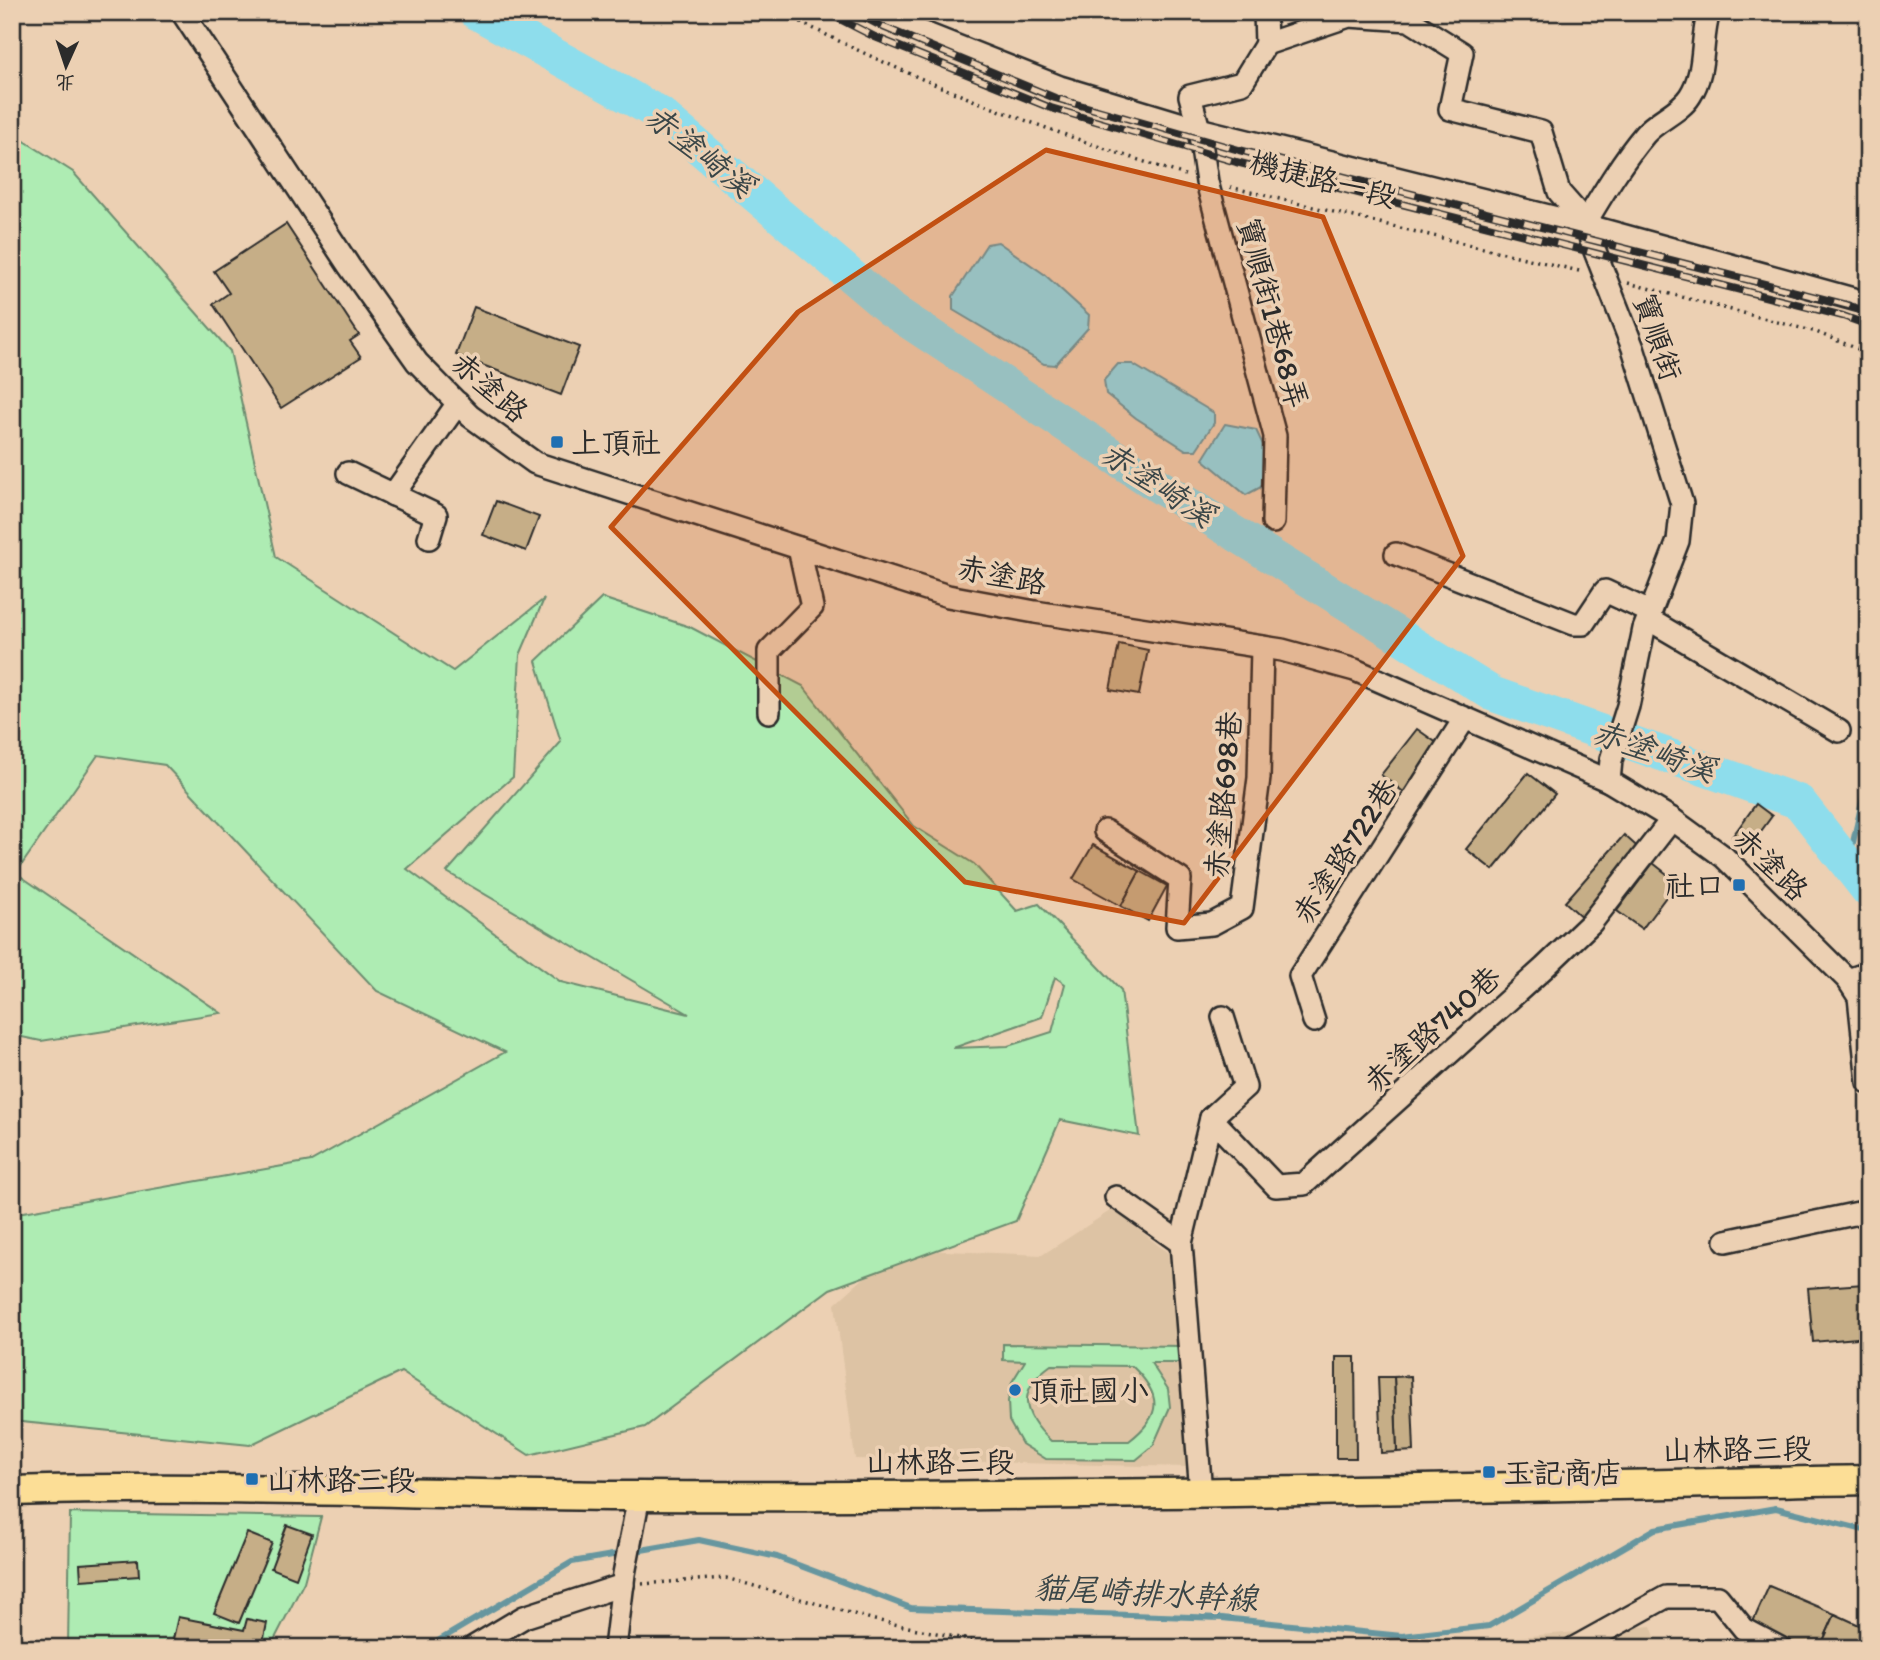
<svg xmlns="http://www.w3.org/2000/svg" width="1880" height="1660" viewBox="0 0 1880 1660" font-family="Itim,'LXGW WenKai TC',sans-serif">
  <rect width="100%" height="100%" fill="#ecd0b3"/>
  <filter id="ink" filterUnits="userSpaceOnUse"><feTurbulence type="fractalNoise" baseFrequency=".0143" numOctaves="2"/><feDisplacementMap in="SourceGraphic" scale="14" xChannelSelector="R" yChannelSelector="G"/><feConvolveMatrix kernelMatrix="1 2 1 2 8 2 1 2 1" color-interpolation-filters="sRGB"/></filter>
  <g filter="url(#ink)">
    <g fill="#ddc3a4">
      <polygon points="1113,1209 1168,1253 1183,1321 1187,1467 855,1459 835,1304 896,1249 1042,1255"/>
      <polygon points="1651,1626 1659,1648 1413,1648 1492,1639"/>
    </g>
    <g fill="#aeecb3" stroke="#6c8c6f" stroke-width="2" fill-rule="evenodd">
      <path d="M 12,133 L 73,172 L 230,351 L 276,557 L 453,671 L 544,599 L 520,655 L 513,777 L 407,869 L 561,982 L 689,1014 L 447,872 L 561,742 L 536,661 L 602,598 L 690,627 L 803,686 L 914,826 L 974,864 L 1017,911 L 1039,904 L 1121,990 L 1139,1136 L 1060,1120 L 1016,1221 L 830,1289 L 645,1427 L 529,1455 L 401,1372 L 250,1445 L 12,1421 L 12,1214 L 311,1161 L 505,1052 L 377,991 L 165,765 L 98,755 L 16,873 L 221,1013 L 41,1041 L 12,1035 ZM 1055,977 L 1065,984 L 1052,1032 L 1008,1046 L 953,1048 L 1042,1017 Z"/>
      <path d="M 1003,1344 L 1184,1346 L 1184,1363 L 1151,1363 L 1168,1389 L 1170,1407 L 1153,1446 L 1136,1460 L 1046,1459 L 1022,1444 L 1009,1421 L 1008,1401 L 1012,1382 L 1025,1361 L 1003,1360 ZM 1051,1365 L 1132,1366 C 1162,1395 1163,1415 1129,1441 L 1051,1441 C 1022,1414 1016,1390 1051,1365 Z"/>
      <polygon points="70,1513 321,1517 304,1582 270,1648 68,1648"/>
    </g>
    <g fill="#8eddec" stroke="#66969f" stroke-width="2">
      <polygon points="998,242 1044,274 1089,315 1088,328 1055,365 1044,364 953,310 953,296 987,244"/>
      <polygon points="1118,364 1132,364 1214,413 1214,423 1196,450 1186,450 1136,418 1106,394 1104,380"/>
      <polygon points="1225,424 1256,430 1271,462 1261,487 1246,495 1203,459"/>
    </g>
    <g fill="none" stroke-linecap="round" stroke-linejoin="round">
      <g stroke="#66969f" stroke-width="6">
        <polyline points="1848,865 1868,775"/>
        <polyline points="426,1648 572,1562 699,1540 777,1557 911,1608 1222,1618 1402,1636 1489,1626 1655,1529 1776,1508 1868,1531"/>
      </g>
      <polyline stroke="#8eddec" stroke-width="35" points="476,12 660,114 890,309 1157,485 1493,694 1799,802 1868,890"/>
    </g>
    <g fill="#c6ae87" stroke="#2b2b2b" stroke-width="2">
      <polygon points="286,224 359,335 350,341 361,357 281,408 213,304 229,293 214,271"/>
      <polygon points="474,307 579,347 561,395 456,355"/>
      <polygon points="496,501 539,517 526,551 483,535"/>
      <polygon points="1119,644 1148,650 1139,695 1110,690"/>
      <polygon points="1417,729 1441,746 1405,793 1381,775"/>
      <polygon points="1528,773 1555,794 1493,870 1466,849"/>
      <polygon points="1756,804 1772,816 1748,849 1732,837"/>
      <polygon points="1624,835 1643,852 1584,919 1565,902"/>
      <polygon points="1093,845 1140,871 1121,906 1073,879"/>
      <polygon points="1653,863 1677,882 1642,929 1617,911"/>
      <polygon points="1140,871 1167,886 1148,921 1121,906"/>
      <polygon points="1864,1284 1868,1337 1813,1342 1808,1288"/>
      <polygon points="1336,1357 1355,1357 1356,1458 1336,1458"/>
      <polygon points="1411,1376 1414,1451 1397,1452 1394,1377"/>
      <polygon points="1378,1377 1394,1377 1397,1452 1381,1453"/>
      <polygon points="287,1525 312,1534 296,1578 271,1568"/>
      <polygon points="247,1533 272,1543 239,1623 214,1613"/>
      <polygon points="138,1560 139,1576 81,1580 80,1564"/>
      <polygon points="1769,1586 1835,1614 1820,1648 1806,1648 1752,1624"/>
      <polygon points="1835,1614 1868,1629 1868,1648 1820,1648"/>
      <polygon points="178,1617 244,1630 247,1619 267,1623 262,1648 214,1648 173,1639"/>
    </g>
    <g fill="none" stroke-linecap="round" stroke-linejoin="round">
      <defs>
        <g id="minor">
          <polyline points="182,12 349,266 417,362 470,416 535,463 948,596 1035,612 1282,650 1355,670 1609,781 1672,819 1724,857 1848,980 1859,997 1868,1082"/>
          <polyline points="884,12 919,31 1060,87 1199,129 1589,226 1868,303"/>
          <polyline points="1265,12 1266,44"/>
          <polyline points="1266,44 1242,83 1190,96 1199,129 1207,182 1275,436 1273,522"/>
          <polyline points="1266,44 1349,16 1409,20 1462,53 1450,109 1541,132 1559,192 1589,226"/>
          <polyline points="348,473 436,515 429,538"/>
          <polyline points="393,495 458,403"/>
          <polyline points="1396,554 1574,624 1583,624 1605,591 1650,612"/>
          <polyline points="1648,619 1839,731"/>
          <polyline points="769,712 769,651 812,607 799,548"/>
          <path d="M 1609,781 L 1611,760 L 1628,706 L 1644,629 L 1678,541 L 1682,504 L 1633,348 L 1591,241 L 1587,220 C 1605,190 1623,160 1645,134 C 1657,120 1680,112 1690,96 C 1707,70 1700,40 1709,12"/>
          <polyline points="1105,831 1180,879 1177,927 1212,924 1242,908 1259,778 1262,647"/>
          <polyline points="1848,980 1868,973"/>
          <polyline points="1314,1021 1300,976 1465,718"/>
          <polyline points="1211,1118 1276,1186 1304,1184 1544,968 1591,923 1672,819"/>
          <polyline points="1116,1197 1181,1243"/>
          <polyline points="1726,1241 1868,1211"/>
          <polyline points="1201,1493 1181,1243 1211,1118 1245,1087 1223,1017"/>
          <polyline points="472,1648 524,1617 623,1585"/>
          <polyline points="615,1648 624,1574 639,1496"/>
          <polyline points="1574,1648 1666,1597 1718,1597 1744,1629 1780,1648"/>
        </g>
        <path id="major" d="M 12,1491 C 220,1484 429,1495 637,1496 C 1047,1498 1458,1488 1868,1480"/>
      </defs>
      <use href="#minor" stroke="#2b2b2b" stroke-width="26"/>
      <use href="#major" stroke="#2b2b2b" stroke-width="33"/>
      <g stroke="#2b2b2b" stroke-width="3.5" stroke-dasharray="2 5" stroke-linecap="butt">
        <path d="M 782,12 C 911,81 1047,131 1185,175"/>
        <polyline points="1230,187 1583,272"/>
        <polyline points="1628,283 1816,332 1868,353"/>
        <polyline points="642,1584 726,1578 875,1620 988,1644 1049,1648"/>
      </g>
      <use href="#minor" stroke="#ecd0b3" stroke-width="21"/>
      <use href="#major" stroke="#fcde96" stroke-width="28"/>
      <defs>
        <g id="rail">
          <polyline points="826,12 875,37 1051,108 1236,162 1843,316 1868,325"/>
          <polyline points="854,12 883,27 1055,98 1239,150 1847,305 1868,312"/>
        </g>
      </defs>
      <use href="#rail" stroke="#2b2b2b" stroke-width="8"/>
      <use href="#rail" stroke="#ecd0b3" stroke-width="5" stroke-dasharray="16" stroke-linecap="butt"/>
    </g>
  </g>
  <path fill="#c25012" fill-opacity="0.2" stroke="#c25012" stroke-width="5" stroke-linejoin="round" d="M 1046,150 L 1323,217 L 1463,556 L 1184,923 L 965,882 L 611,527 L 798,312 Z"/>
  <g fill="#1f6fb2" stroke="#ecd0b3" stroke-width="2.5">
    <rect x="550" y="435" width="14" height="14" rx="3.5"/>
    <rect x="1732" y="878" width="14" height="14" rx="3.5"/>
    <circle cx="1015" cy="1390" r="7"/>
    <rect x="1482" y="1465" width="14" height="14" rx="3.5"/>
    <rect x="245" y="1472" width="14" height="14" rx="3.5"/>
  </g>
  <g text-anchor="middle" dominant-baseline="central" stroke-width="7" stroke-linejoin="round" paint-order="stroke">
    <g font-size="30" fill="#2b2b2b" stroke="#ecd0b3">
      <text transform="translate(1323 179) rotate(14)">機捷路一段</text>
      <text transform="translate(1273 313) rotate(75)">寶順街1巷68弄</text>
      <text transform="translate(1658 337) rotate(71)">寶順街</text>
      <text transform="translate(490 387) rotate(41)">赤塗路</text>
      <text transform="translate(1002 575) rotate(11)">赤塗路</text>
      <text transform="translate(1223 795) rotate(-85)">赤塗路698巷</text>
      <text transform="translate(1345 851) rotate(-57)">赤塗路722巷</text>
      <text transform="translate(1771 864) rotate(44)">赤塗路</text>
      <text transform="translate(1432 1029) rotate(-42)">赤塗路740巷</text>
      <text transform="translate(1737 1449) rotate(-1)">山林路三段</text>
      <text x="940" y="1461">山林路三段</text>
    </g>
    <g font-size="30" fill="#2b2b2b" stroke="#ecd0b3" text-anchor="start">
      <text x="571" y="442">上頂社</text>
      <text x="1725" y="885" text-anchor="end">社口</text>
      <text x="1029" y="1390">頂社國小</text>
      <text x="1503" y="1472">玉記商店</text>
      <text x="266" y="1479">山林路三段</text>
    </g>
    <g font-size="32" font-style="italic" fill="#3a4648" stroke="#ecd0b3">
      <text transform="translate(700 151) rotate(38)">赤塗崎溪</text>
      <text transform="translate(1158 484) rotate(33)">赤塗崎溪</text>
      <text transform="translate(1654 751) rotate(19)">赤塗崎溪</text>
      <text transform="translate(1146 1593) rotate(3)">貓尾崎排水幹線</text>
    </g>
  </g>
  <rect width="1880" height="1660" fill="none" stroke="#ecd0b3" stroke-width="42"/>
  <rect x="21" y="21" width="1838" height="1618" fill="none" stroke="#2b2b2b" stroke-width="2.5" filter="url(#ink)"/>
  <g transform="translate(66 66) rotate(183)" stroke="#ecd0b3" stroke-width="5" paint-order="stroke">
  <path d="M0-5L12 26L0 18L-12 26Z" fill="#2b2b2b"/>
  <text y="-10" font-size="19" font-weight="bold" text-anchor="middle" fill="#2b2b2b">北</text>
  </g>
</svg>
